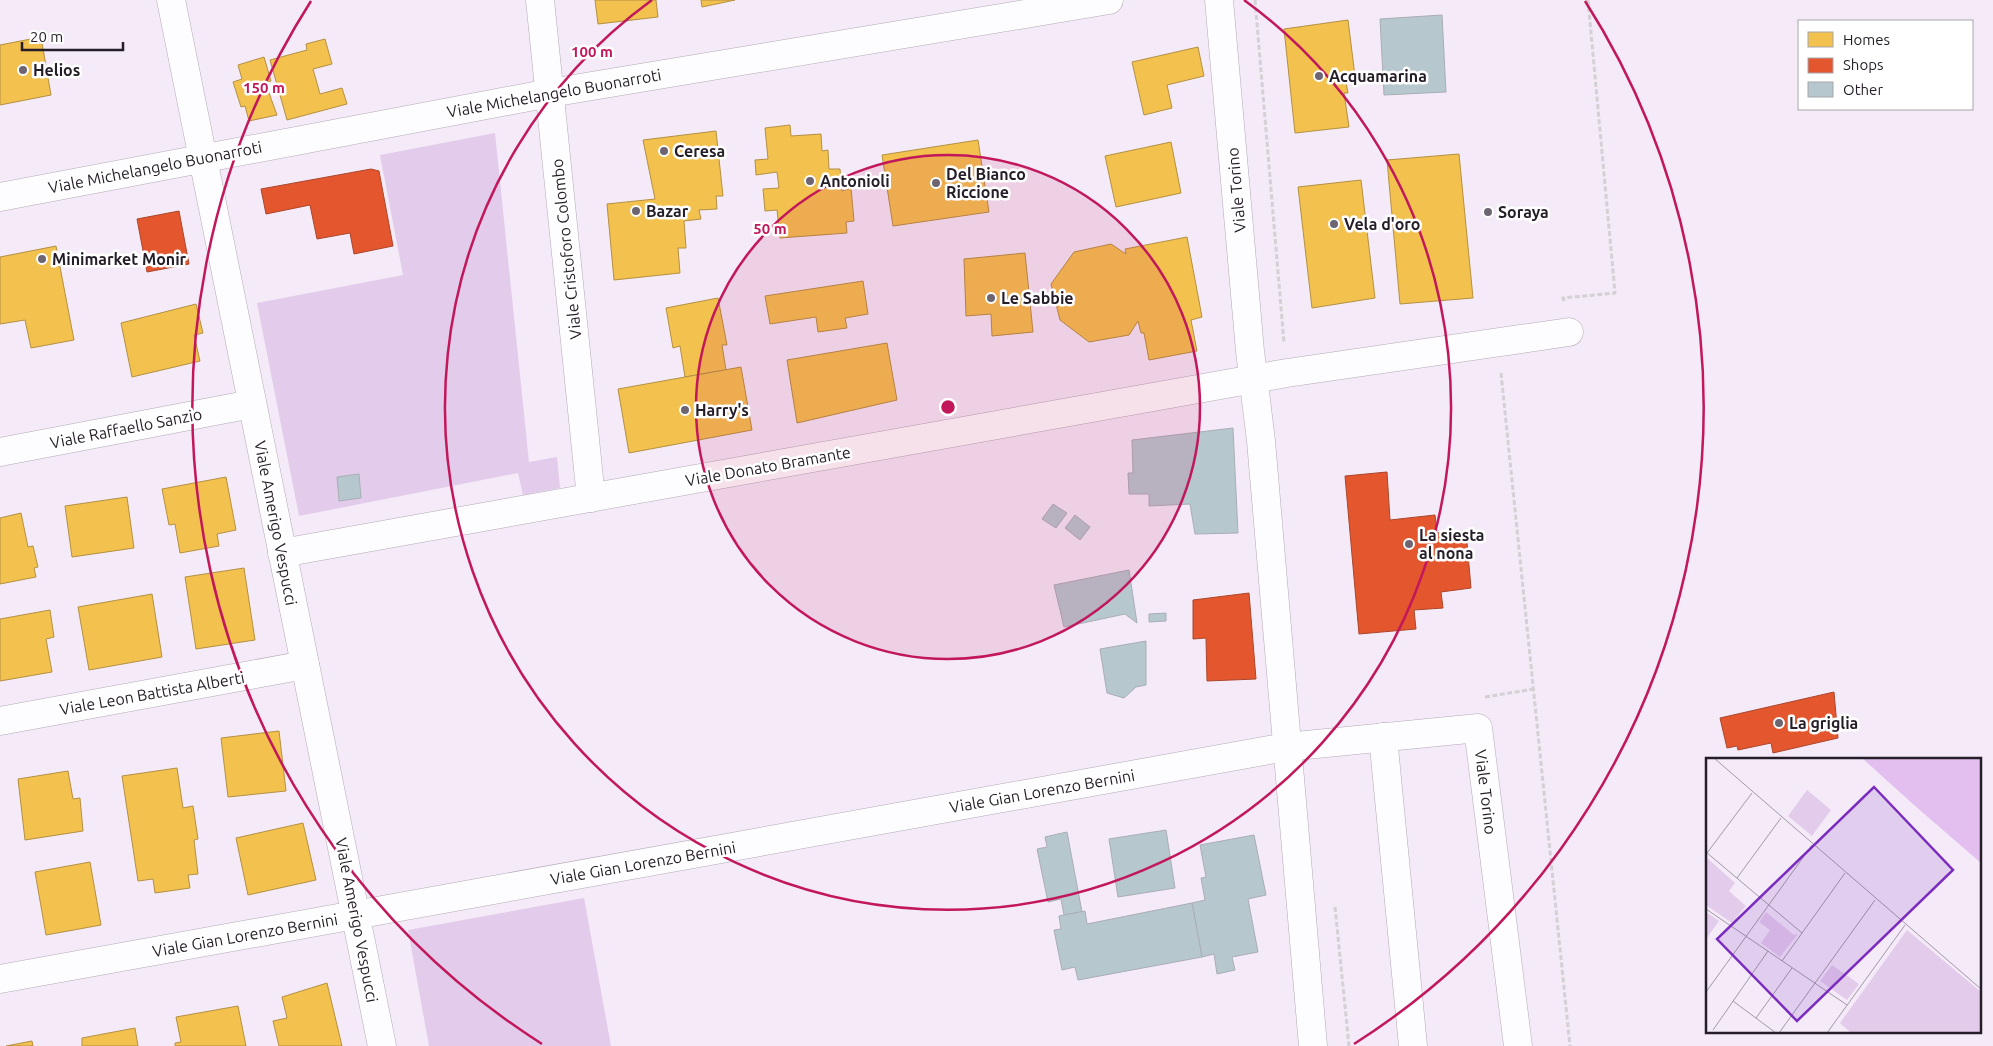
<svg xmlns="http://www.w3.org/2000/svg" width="1993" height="1046" viewBox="0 0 1993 1046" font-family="Ubuntu,sans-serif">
  <rect width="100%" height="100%" fill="#f4eaf8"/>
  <g fill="#e3cceb">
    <polygon points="495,133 529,462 557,457 560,488 523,495 518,473 299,516 257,303 403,275 380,155"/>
    <polygon points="584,898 611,1046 429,1046 408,930"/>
  </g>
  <g fill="#f2c14e" stroke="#b49043">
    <polygon points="595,0 656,0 658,17 598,24"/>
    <polygon points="701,0 735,0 702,7"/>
    <polygon points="1348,20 1355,76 1345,77 1348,93 1344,93 1349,127 1295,133 1284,29"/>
    <polygon points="41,37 51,95 0,105 0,45"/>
    <polygon points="325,39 332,64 313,69 320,94 342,88 347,104 287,120 270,60 307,50 306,44"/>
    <polygon points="1198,47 1204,76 1167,85 1172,108 1144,115 1132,62"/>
    <polygon points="264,57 271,81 265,82 277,115 249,121 245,106 241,107 233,82 242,79 238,65"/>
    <polygon points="790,125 791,136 821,134 822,151 828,150 829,169 840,169 842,191 851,188 854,221 846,222 847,233 780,238 777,210 765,211 763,189 779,188 777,172 756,175 755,160 768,159 765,128"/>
    <polygon points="716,131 723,196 716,196 717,209 699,210 701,219 684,221 686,248 678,248 680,273 614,280 607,204 655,199 643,140"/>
    <polygon points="978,140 989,212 893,226 882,155"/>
    <polygon points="1171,142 1181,193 1116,207 1105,156"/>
    <polygon points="1459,154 1473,298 1400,304 1387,160"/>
    <polygon points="1361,180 1375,298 1312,308 1298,187"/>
    <polygon points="1187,237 1202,317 1191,320 1197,351 1149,360 1144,333 1141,333 1138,321 1129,335 1089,342 1060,320 1051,284 1074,252 1111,244 1126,254 1125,249"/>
    <polygon points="56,246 74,340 31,348 25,320 0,324 0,257"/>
    <polygon points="1025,253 1033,332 992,336 991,314 966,316 964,259"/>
    <polygon points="863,281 868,314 845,318 847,328 818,332 816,317 770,324 765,296"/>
    <polygon points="718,298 727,345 722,345 726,370 685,377 680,346 673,348 666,308"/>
    <polygon points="196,304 203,333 194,335 200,361 132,377 121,323"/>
    <polygon points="887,343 897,400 797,423 787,360"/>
    <polygon points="741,367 752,430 629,453 618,389"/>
    <polygon points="226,477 236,530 217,534 219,546 180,553 175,524 169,525 162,489"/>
    <polygon points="127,497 134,548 72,557 65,506"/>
    <polygon points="21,513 28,547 33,546 38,567 34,568 36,577 0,584 0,518"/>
    <polygon points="244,568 255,640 196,649 185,577"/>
    <polygon points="152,594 162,657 89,670 78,607"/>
    <polygon points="50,610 54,637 46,639 52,672 0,681 0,619"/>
    <polygon points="279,731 286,791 228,797 221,738"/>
    <polygon points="177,768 183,808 193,806 198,839 194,840 198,874 188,875 190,888 155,893 153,879 138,881 122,776"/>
    <polygon points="68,771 73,799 80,798 83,831 25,840 18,779"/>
    <polygon points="303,823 316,880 248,895 236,838"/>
    <polygon points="90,862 101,925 46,935 35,872"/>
    <polygon points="327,983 342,1046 279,1046 273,1021 287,1018 282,997"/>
    <polygon points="238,1006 246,1046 175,1046 175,1043 181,1042 176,1017"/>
    <polygon points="135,1028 138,1046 82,1046 82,1038"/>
    <polygon points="32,1041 33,1046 6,1046"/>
  </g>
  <g fill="#e4572e" stroke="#ab462c">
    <polygon points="371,169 379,171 393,246 354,254 350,233 317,239 310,205 266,214 261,189"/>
    <polygon points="179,211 189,264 147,272 137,219"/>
    <polygon points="1387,472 1390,520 1435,515 1437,533 1466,531 1471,588 1441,592 1443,608 1414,610 1416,629 1359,634 1345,476"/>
    <polygon points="1249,593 1256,679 1207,681 1206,638 1193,639 1193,600"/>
    <polygon points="1834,692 1838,738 1773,753 1771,743 1738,750 1737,746 1727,748 1720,718"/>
  </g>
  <g fill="#b6c7ce" stroke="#aaaeb4">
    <polygon points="1442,15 1446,92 1384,95 1380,19"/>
    <polygon points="1233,428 1238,533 1195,534 1190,504 1149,506 1149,494 1129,494 1128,473 1133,473 1132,440"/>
    <polygon points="359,474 361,498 339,501 337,477"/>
    <polygon points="1053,504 1067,513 1056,528 1042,519"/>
    <polygon points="1075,515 1090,527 1080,540 1065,528"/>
    <polygon points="1129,570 1137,623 1125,614 1064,627 1054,585"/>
    <polygon points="1166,613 1166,621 1149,622 1149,614"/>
    <polygon points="1146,641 1146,685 1136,687 1124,698 1107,693 1100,649"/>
    <polygon points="1166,830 1175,888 1118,897 1109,839"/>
    <polygon points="1067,832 1082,912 1064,915 1061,899 1048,902 1037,849 1047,847 1045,837"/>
    <polygon points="1254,835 1266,895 1248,899 1258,952 1232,957 1235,970 1217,974 1214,954 1202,957 1192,903 1205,900 1201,878 1206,877 1200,845"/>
    <polygon points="1192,903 1202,957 1078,980 1075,967 1062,970 1054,930 1061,929 1059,916 1085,911 1087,924"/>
  </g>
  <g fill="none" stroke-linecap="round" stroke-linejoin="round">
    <defs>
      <g id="minor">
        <polyline points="171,0 382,1046"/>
        <polyline points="540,0 591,498"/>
        <polyline points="1219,0 1250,351 1261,441 1313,1046"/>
        <polyline points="0,197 550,93 1109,0"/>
        <polyline points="0,452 252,404"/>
        <polyline points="282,553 1287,373 1569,332"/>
        <polyline points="0,721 305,665"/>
        <polyline points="1383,737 1413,1046"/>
        <polyline points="0,979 1286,747 1478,728 1518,1046"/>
      </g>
    </defs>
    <use href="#minor" stroke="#b3aab6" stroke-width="29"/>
    <g stroke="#d4d0d4" stroke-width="3" stroke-dasharray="5 2.5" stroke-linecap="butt">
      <polyline points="1255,0 1284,343"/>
      <polyline points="1564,301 1563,298 1615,293 1588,0"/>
      <polyline points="1501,373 1570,1046"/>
      <polyline points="1485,697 1534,689"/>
      <polyline points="1335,907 1349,1046"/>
    </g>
    <use href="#minor" stroke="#fdfcfe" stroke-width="28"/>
  </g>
  <circle cx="948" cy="407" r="252" fill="#c2185b" fill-opacity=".12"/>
  <g fill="none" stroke="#c2185b" stroke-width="2.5">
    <circle cx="948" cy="407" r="252"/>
    <path d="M1244 0A503 503 0 1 1 652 0"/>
    <path d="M542 1044A755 755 0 0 1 311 1M1585 1A755 755 0 0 1 1354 1044"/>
  </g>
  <g fill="#6d6571" stroke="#fff" stroke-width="2">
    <circle cx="23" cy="70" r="5"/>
    <circle cx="1319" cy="76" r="5"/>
    <circle cx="664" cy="151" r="5"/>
    <circle cx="810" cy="181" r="5"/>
    <circle cx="936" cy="183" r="5"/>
    <circle cx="636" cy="211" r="5"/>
    <circle cx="1488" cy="212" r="5"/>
    <circle cx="1334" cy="224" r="5"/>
    <circle cx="42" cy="259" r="5"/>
    <circle cx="991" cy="298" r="5"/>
    <circle cx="685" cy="410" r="5"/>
    <circle cx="1409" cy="544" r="5"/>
    <circle cx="1779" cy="723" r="5"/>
  </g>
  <g text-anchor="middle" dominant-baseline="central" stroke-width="5" stroke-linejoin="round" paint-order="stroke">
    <g font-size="16" font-weight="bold" fill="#251d28" stroke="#fff" text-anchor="start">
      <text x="33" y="70">Helios</text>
      <text x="1329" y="76">Acquamarina</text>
      <text x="674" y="151">Ceresa</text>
      <text x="946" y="174">Del Bianco<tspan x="946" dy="18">Riccione</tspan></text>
      <text x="820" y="181">Antonioli</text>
      <text x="646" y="211">Bazar</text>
      <text x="1498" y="212">Soraya</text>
      <text x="1344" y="224">Vela d'oro</text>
      <text x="52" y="259">Minimarket Monir</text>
      <text x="1001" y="298">Le Sabbie</text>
      <text x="695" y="410">Harry's</text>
      <text x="1419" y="535">La siesta<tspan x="1419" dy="18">al nona</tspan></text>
      <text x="1789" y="723">La griglia</text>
    </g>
    <g font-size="16" fill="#251d28" stroke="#fff">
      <text transform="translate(554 93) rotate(-10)">Viale Michelangelo Buonarroti</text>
      <text transform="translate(155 167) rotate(-11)">Viale Michelangelo Buonarroti</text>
      <text transform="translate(1236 190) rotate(-95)">Viale Torino</text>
      <text transform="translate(566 249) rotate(-96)">Viale Cristoforo Colombo</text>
      <text transform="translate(126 428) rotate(-11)">Viale Raffaello Sanzio</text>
      <text transform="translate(768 466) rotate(-10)">Viale Donato Bramante</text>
      <text transform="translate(276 523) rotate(79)">Viale Amerigo Vespucci</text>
      <text transform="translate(152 693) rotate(-10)">Viale Leon Battista Alberti</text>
      <text transform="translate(1042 791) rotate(-10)">Viale Gian Lorenzo Bernini</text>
      <text transform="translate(1486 792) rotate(83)">Viale Torino</text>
      <text transform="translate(643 863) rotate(-10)">Viale Gian Lorenzo Bernini</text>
      <text transform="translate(357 920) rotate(79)">Viale Amerigo Vespucci</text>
      <text transform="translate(245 935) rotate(-10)">Viale Gian Lorenzo Bernini</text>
    </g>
  </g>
  <g transform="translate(1706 758)">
    <rect width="275" height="275" fill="#f4eaf8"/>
    <path d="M 101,32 L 125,52 L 106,78 L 82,58 ZM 0,99 L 29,125 L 23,133 L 40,148 L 26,165 L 0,147 ZM 0,154 L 13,163 L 0,181 ZM 60,154 L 88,177 L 92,176 L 74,199 L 55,185 L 64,172 L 53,164 ZM 201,172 L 275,234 L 275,275 L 145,275 L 134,265 ZM 126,207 L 153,226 L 141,242 L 114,223 Z" fill="#e3cceb"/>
    <path d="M 156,0 L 275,0 L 275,105 L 208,47 Z" fill="#e3bff0"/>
    <path fill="none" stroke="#a198a5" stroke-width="1" d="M 8,0 L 275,231M 0,94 L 96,175M 1,95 L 46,35M 31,120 L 75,60M 0,151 L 141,247M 76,203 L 139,115M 0,234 L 106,87M 27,243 L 70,275M 50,260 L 86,210M 7,272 L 62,193M 73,275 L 169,142M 121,275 L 199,167"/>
    <path fill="#7b2cbf" fill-opacity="0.15" stroke="#7b2cbf" stroke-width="2.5" d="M 168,29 L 247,112 L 91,263 L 11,181 Z"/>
    <rect width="275" height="275" fill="none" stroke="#251d28" stroke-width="2.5"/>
  </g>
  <circle cx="948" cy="407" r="8" fill="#c2185b" stroke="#fff" stroke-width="2.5"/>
  <g font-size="15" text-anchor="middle" font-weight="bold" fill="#c2185b" stroke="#fff" stroke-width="5" stroke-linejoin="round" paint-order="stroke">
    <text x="592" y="57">100 m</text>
    <text x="264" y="93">150 m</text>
    <text x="770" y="234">50 m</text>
  </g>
  <rect x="1798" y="20" width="175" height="90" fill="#ffffff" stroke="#a8a5a9"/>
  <rect x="1808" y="32" width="25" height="15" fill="#f2c14e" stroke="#a8a5a9"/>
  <text x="1843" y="45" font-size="15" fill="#251d28">Homes</text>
  <rect x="1808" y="58" width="25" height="15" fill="#e4572e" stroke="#a8a5a9"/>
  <text x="1843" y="70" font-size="15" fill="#251d28">Shops</text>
  <rect x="1808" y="82" width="25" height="15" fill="#b6c7ce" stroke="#a8a5a9"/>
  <text x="1843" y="95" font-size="15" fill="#251d28">Other</text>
  <path d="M22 42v8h101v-8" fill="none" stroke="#251d28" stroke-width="2.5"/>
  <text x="30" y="42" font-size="15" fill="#251d28" stroke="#ffffff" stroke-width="4" paint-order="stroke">20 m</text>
</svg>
